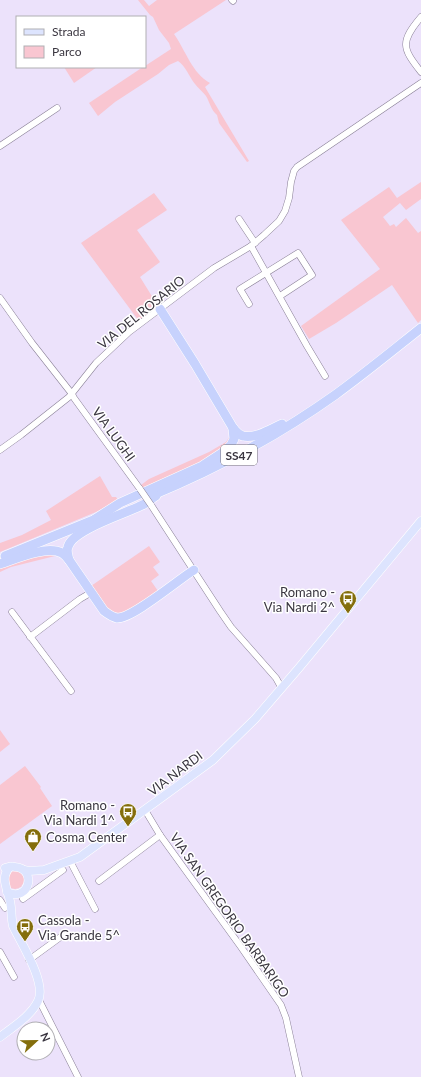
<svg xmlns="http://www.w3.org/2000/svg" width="421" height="1077" viewBox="0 0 421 1077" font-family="Lato,sans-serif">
  <rect width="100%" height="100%" fill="#ece2fb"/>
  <g fill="#f9c6d1">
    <path d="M 138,0 L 144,0 L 149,6 L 157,0 L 226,0 L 174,34 C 186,51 192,73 210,83 L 205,87 L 249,161 L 247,162 L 219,123 L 217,115 C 211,110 210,103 206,96 C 203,92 198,88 195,84 C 190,78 185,65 178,61 L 169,65 L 158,74 L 115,102 L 98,116 L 89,103 L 143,67 L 145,67 L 145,66 L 171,49 L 169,43 L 159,30 L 153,17 L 150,15 Z"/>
    <polygon points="64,67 97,67 74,83"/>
    <polygon points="421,182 421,199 406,210 400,203 383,217 390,226 394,224 396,227 406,218 418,233 421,231 421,320 418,323 392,285 336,323 309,339 301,326 380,269 341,220 389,187 397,198"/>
    <polygon points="154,193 167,210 137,230 160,262 140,277 158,306 139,321 81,243"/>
    <polygon points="230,436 233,437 215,455 144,489 141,485 149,479 209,452 226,442"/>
    <polygon points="100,476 112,497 116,497 118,500 96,512 0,552 0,543 22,535 51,520 46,511"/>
    <path d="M 149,546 L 160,562 L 153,567 L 159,575 L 151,581 L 158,591 C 144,601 122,623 105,607 C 100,601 95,593 91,586 Z"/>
    <polygon points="36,554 59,555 11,567 0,572 0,565"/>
    <polygon points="0,730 10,744 0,752"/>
    <polygon points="25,766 41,787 40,788 52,806 0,844 0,785"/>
    <circle cx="15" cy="880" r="9"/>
  </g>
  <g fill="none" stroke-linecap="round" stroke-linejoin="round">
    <defs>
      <g id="minor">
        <polyline points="232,0 233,1"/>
        <path d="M 421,17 C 400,42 402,48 421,72"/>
        <polyline points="0,146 57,108"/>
        <polyline points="239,219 255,243"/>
        <polyline points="251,246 307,346 325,376"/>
        <polyline points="0,298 32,343 72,394 74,398 140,489"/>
        <polyline points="249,304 240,289 298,253 312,275 280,296"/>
        <polyline points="0,450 21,435 69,397 96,363 129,332 214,268 251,246 264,235 279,221 285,211 289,198 291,182 294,171 297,167 421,83"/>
        <polyline points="151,505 220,611 231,627 276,678 281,687"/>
        <polyline points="12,612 71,691"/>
        <polyline points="30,637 80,599 92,592"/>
        <polyline points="145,810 160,835 241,947 281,1005 286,1018 299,1077"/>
        <polyline points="70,861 95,909"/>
        <polyline points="99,881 160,835"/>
        <polyline points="23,899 63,870"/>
        <polyline points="0,900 5,908"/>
        <polyline points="0,952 14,977"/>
        <polyline points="29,960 66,933"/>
        <polyline points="39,1000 78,1077"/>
      </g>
      <g id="major">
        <path d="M 5,868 C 8,867 12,866 15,867 C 37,868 30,903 7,892"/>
        <polyline points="24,870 29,871 44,870 80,857 213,760 255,719 298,669 421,521"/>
        <path d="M 0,1037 C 13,1027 31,1016 38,1001 C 47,983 21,943 13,926 C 11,918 12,910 10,901 C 7,888 0,877 10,867"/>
      </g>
      <g id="highway">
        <path d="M 160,309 L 195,364 L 233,428 C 236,431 238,435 243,436 C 255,439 271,429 282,424"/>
        <path d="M 148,497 C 214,470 276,437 335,395 C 364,374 392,351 421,328"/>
        <polyline points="95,519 120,503 202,466 225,451 231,445 234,439 233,428"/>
        <polyline points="5,556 101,517"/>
        <path d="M 69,560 C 68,556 66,551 68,547 C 72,530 124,514 140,506 C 146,504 151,499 156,496"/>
        <path d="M 0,564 C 15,559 47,545 62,553 C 65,555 67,557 69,560 L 104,611 C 108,614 112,617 117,618 C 132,619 179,579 194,570"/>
      </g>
    </defs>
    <use href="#minor" stroke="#8a8097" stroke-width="7"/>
    <use href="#major" stroke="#fff" stroke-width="9"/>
    <use href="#highway" stroke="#fff" stroke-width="10"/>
    <use href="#minor" stroke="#fff" stroke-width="6"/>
    <use href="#major" stroke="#dde4fe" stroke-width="8"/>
    <use href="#highway" stroke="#c7d2fd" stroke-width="9"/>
    <defs>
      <polyline id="minor-bridge" points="140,489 151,505"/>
    </defs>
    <use href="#minor-bridge" stroke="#8a8097" stroke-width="7" stroke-linecap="butt"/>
    <use href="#minor-bridge" stroke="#fff" stroke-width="6"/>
  </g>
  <defs>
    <symbol id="bus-pin" viewBox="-11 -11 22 30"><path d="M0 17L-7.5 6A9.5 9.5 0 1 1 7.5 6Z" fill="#846e0c" stroke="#fff"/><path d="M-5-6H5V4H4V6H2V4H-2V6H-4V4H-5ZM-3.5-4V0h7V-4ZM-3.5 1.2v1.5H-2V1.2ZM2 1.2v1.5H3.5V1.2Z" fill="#fff"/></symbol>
    <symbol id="shop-pin" viewBox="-11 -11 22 30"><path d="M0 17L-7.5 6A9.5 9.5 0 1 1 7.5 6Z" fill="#846e0c" stroke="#fff"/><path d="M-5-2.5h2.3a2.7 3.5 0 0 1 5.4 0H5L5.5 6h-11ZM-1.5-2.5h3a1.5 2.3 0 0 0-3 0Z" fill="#fff"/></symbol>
  </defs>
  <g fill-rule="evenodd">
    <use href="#bus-pin" x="338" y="589" width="20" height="27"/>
    <use href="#bus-pin" x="118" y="802" width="20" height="27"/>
    <use href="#shop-pin" x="23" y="827" width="20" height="27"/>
    <use href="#bus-pin" x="15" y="917" width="20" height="27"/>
  </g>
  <g text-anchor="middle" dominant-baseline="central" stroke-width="3" stroke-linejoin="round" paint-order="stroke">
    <rect fill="#fff" stroke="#757279" stroke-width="1" x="221" y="445" width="36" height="20" rx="3"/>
    <g font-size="12" font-weight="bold" fill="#3a3640">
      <text x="239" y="455">SS47</text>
    </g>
    <g font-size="13" fill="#3a3640" stroke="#fff">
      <text transform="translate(141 312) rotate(-39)">VIA DEL ROSARIO</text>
      <text transform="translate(114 434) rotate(54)">VIA LUGHI</text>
      <text transform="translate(175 773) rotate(-37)">VIA NARDI</text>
      <text transform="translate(230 915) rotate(55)">VIA SAN GREGORIO BARBARIGO</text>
    </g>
    <g font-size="13" fill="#3a3640" stroke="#fff" text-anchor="end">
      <text x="335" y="592">Romano -<tspan x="335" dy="15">Via Nardi 2^</tspan></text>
      <text x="115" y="805">Romano -<tspan x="115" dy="15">Via Nardi 1^</tspan></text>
      <text x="46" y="837" text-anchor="start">Cosma Center</text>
      <text x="38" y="920" text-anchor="start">Cassola -<tspan x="38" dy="15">Via Grande 5^</tspan></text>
    </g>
  </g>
  <rect x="16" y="16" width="130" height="52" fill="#ffffff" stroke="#b0afb3"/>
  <rect x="24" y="29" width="20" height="6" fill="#dde4fe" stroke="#b0afb3"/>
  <text x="52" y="36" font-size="12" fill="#3a3640">Strada</text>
  <rect x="24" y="46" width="20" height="12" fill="#f9c6d1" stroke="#b0afb3"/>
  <text x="52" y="56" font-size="12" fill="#3a3640">Parco</text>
  <g transform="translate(36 1041) rotate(68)"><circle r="19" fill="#ffffff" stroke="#b0afb3"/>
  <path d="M0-3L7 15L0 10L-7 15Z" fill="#846e0c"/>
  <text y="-6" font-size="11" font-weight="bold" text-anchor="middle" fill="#3a3640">N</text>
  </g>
</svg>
